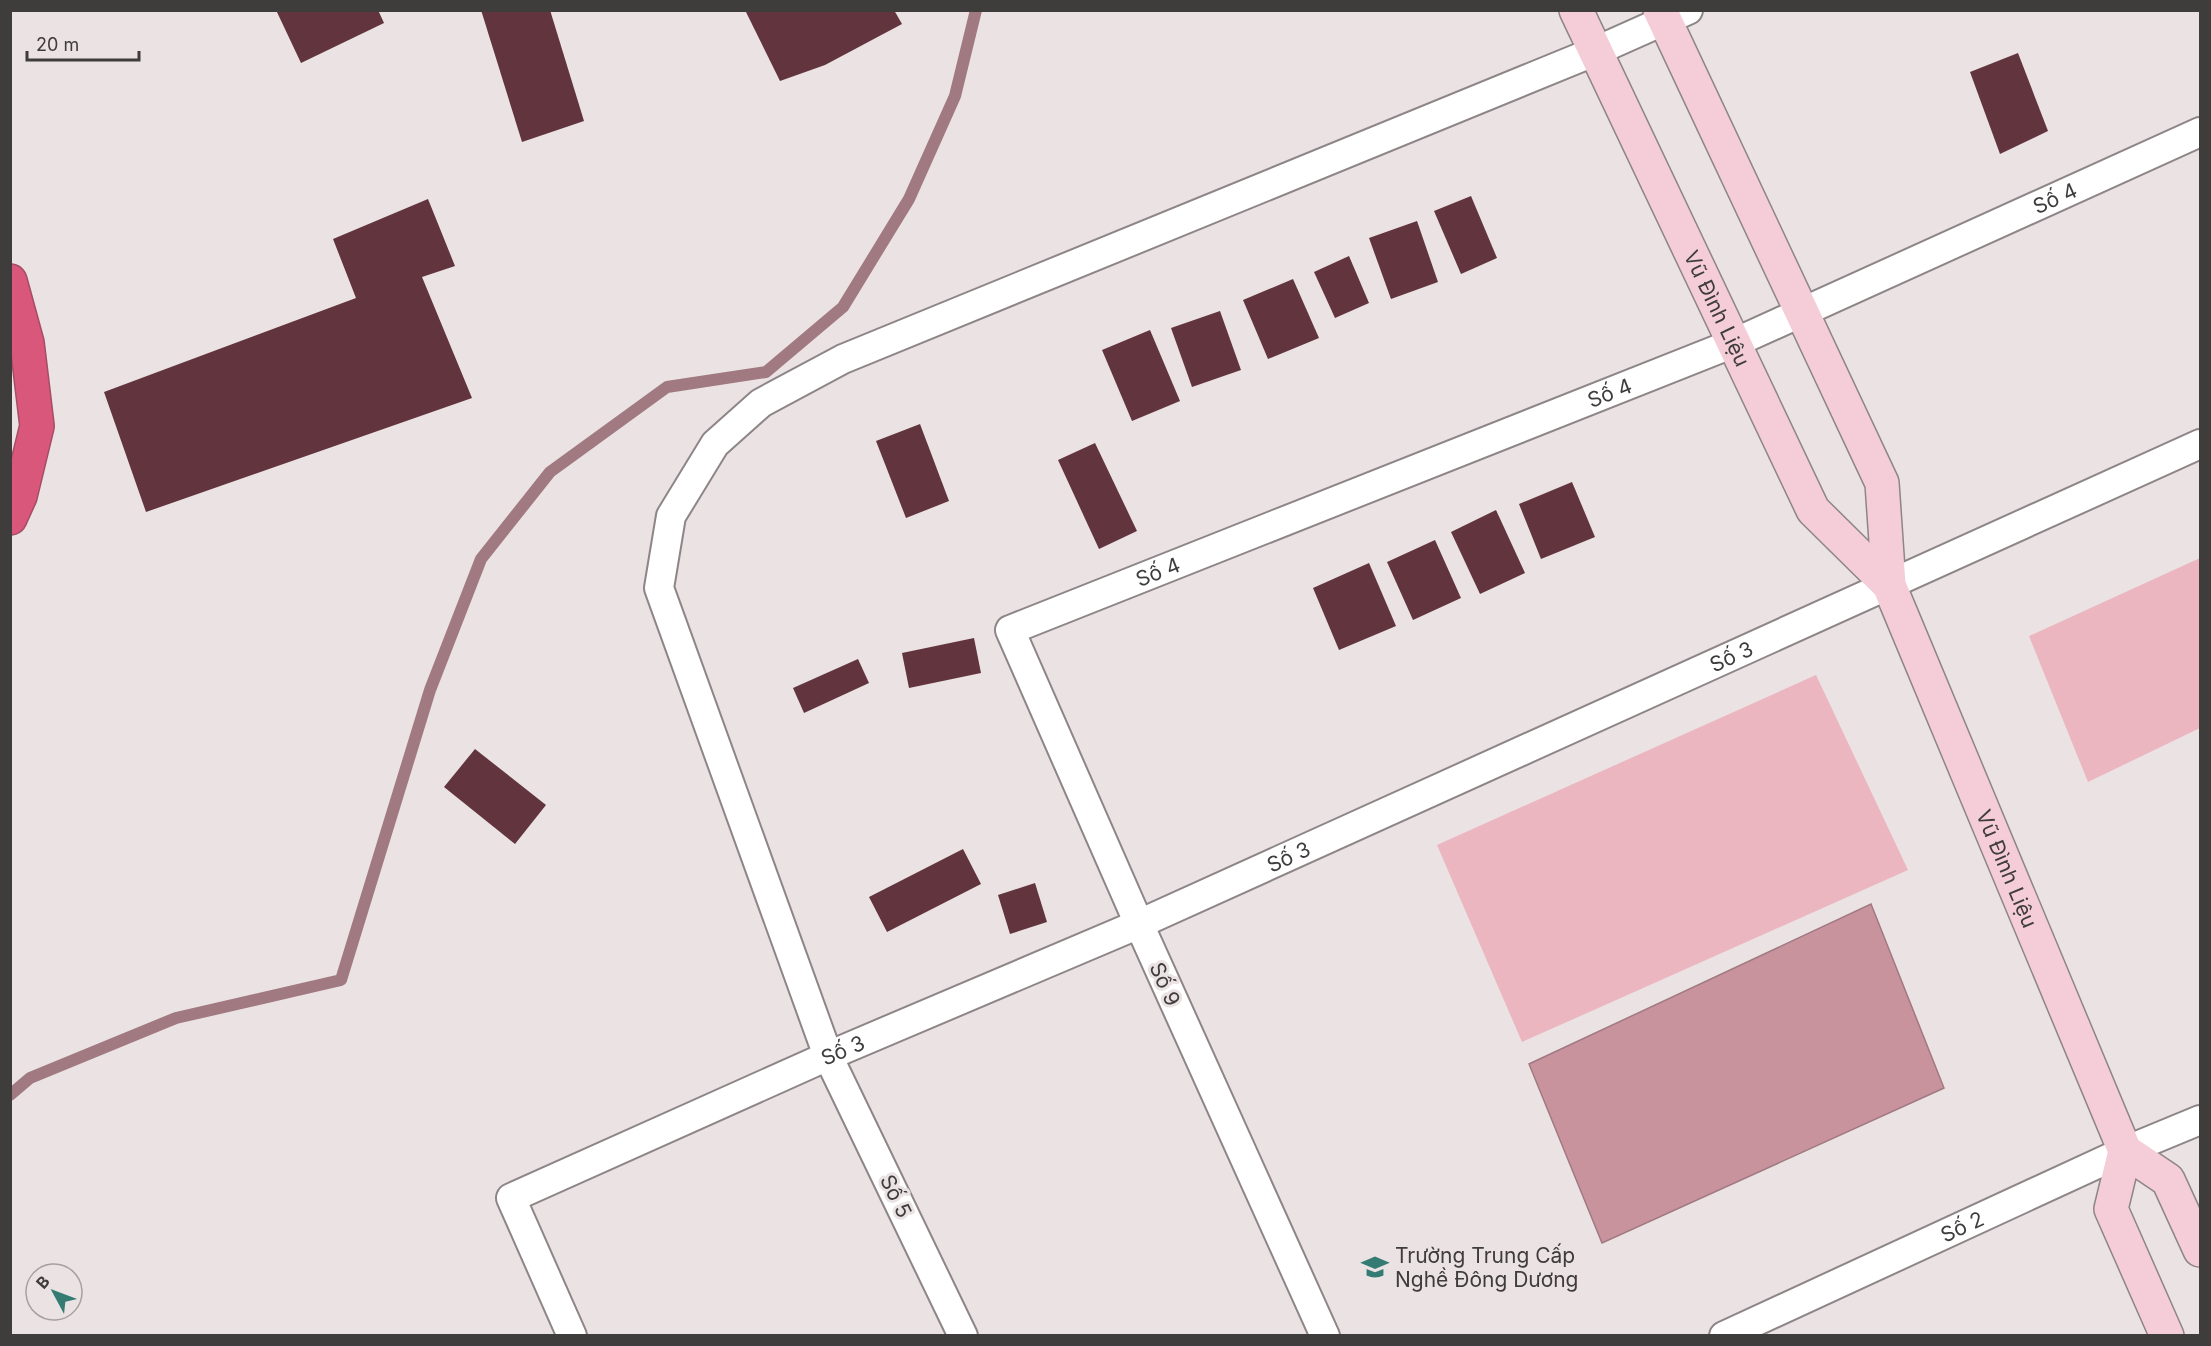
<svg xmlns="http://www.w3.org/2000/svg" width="2211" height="1346" viewBox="0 0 2211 1346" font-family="Inter,sans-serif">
  <rect width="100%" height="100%" fill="#ebe2e3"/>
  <g fill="#ebb6c0">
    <polygon points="2200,558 2200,728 2088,782 2029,636"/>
    <polygon points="1816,675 1908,870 1522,1042 1437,845"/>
  </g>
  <polygon fill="#c9939e" stroke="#a07981" stroke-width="1.5" points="1871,904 1944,1088 1602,1243 1529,1064"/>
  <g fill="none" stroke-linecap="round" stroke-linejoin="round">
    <polyline stroke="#a07981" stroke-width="12" points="10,1095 30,1078 176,1018 341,980 430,690 481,559 550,472 667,387 766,372 843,307 909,199 955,96 976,10"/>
  </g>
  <g fill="#61343e">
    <polygon points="276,10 378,10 384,23 301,63"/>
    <polygon points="481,10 550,10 584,121 522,142"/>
    <polygon points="745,10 894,10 902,24 825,65 780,81"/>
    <polygon points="2018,53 2048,131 2000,154 1970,72"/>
    <polygon points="1471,196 1497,258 1461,274 1434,211"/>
    <polygon points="428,199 455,266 422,277 472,398 146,512 104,392 356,298 333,239"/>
    <polygon points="1417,221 1438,282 1391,299 1369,238"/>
    <polygon points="1349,256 1369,303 1335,318 1314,272"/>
    <polygon points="1293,279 1319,338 1268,359 1243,300"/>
    <polygon points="1220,311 1241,370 1192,387 1171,328"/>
    <polygon points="1150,330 1180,401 1132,421 1102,350"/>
    <polygon points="920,424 949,501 906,518 876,441"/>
    <polygon points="1095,443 1137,531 1099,549 1058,460"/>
    <polygon points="1572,482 1595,537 1541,559 1519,504"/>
    <polygon points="1496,510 1525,573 1480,594 1451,532"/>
    <polygon points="1435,540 1461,598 1413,620 1387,562"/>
    <polygon points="1369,563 1396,626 1339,650 1313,588"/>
    <polygon points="974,638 981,673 909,688 902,653"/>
    <polygon points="858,659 869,683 804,713 793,688"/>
    <polygon points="475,749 546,805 515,844 444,787"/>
    <polygon points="963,849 981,884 887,932 869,897"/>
    <polygon points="1035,883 1047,922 1010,934 998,895"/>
  </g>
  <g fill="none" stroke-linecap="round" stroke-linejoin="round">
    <defs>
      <g id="street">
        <path id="s1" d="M 572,1336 L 511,1198 L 828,1056 L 1139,924 L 2200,444"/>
        <polyline points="963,1336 828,1056 659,588 671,516 715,444 761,403 843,359 1596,51 1688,10"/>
        <path id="s2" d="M 1325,1336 L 1139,924 L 1010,630 L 1734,343 L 2200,132"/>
        <path id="s3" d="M 1724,1336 L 2125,1151 L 2200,1120"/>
      </g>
      <g id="secondary">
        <path id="s4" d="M 1576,10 L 1813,510 L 1889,585"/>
        <path id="s5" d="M 1660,10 L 1882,483 L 1889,585 L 2125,1151 L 2168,1180 L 2200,1250"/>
        <polyline points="2125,1151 2111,1209 2167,1336"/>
      </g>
      <polyline id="highway" points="10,281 27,343 37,426 20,496 10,518"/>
    </defs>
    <use href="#street" stroke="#8d8587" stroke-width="32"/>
    <use href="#secondary" stroke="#8d8587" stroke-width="36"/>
    <use href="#highway" stroke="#a44e66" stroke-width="36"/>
    <use href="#street" stroke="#fff" stroke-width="28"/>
    <use href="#secondary" stroke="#f4cdd8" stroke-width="33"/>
    <use href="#highway" stroke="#da577c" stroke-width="33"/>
  </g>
  <defs>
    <symbol id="university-bare" viewBox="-9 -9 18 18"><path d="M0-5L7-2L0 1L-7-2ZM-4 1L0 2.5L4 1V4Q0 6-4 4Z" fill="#347b74" stroke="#ebe2e3" stroke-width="2.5" paint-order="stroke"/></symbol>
  </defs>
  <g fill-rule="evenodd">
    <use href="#university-bare" x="1356" y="1248" width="38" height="38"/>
  </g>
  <g text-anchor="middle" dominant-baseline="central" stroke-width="6" stroke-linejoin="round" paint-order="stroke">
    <g font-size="21" fill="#3f3c3c" stroke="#ebe2e3">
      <text stroke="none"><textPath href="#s2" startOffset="1904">Số 4</textPath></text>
      <text stroke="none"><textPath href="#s4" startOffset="330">Vũ Đình Liệu</textPath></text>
      <text stroke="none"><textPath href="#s2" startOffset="1418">Số 4</textPath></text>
      <text stroke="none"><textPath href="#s2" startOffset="932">Số 4</textPath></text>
      <text stroke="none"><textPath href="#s1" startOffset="1486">Số 3</textPath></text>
      <text stroke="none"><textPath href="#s1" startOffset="1000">Số 3</textPath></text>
      <text stroke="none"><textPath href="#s5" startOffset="932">Vũ Đình Liệu</textPath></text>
      <text transform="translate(1165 984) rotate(66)">Số 9</text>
      <text stroke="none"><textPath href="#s1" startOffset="514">Số 3</textPath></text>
      <text transform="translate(896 1196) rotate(64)">Số 5</text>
      <text stroke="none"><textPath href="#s3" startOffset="262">Số 2</textPath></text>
    </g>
    <g font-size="21" fill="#3f3c3c" stroke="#ebe2e3" text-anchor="start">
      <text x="1395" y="1255">Trường Trung Cấp<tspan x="1395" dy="24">Nghề Đông Dương</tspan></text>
    </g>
  </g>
  <rect width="2211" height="1346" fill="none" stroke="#3f3c3c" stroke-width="24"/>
  <g transform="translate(54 1292) rotate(311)"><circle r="28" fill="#ebe2e3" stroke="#a6a0a0" stroke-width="1.5"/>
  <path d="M0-4.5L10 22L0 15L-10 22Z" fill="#347b74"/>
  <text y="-9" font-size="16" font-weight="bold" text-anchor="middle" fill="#3f3c3c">B</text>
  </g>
  <path d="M27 51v9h112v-9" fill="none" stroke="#3f3c3c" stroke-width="3"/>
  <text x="36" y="51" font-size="18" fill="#3f3c3c" stroke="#ebe2e3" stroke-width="4.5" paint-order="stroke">20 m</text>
</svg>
